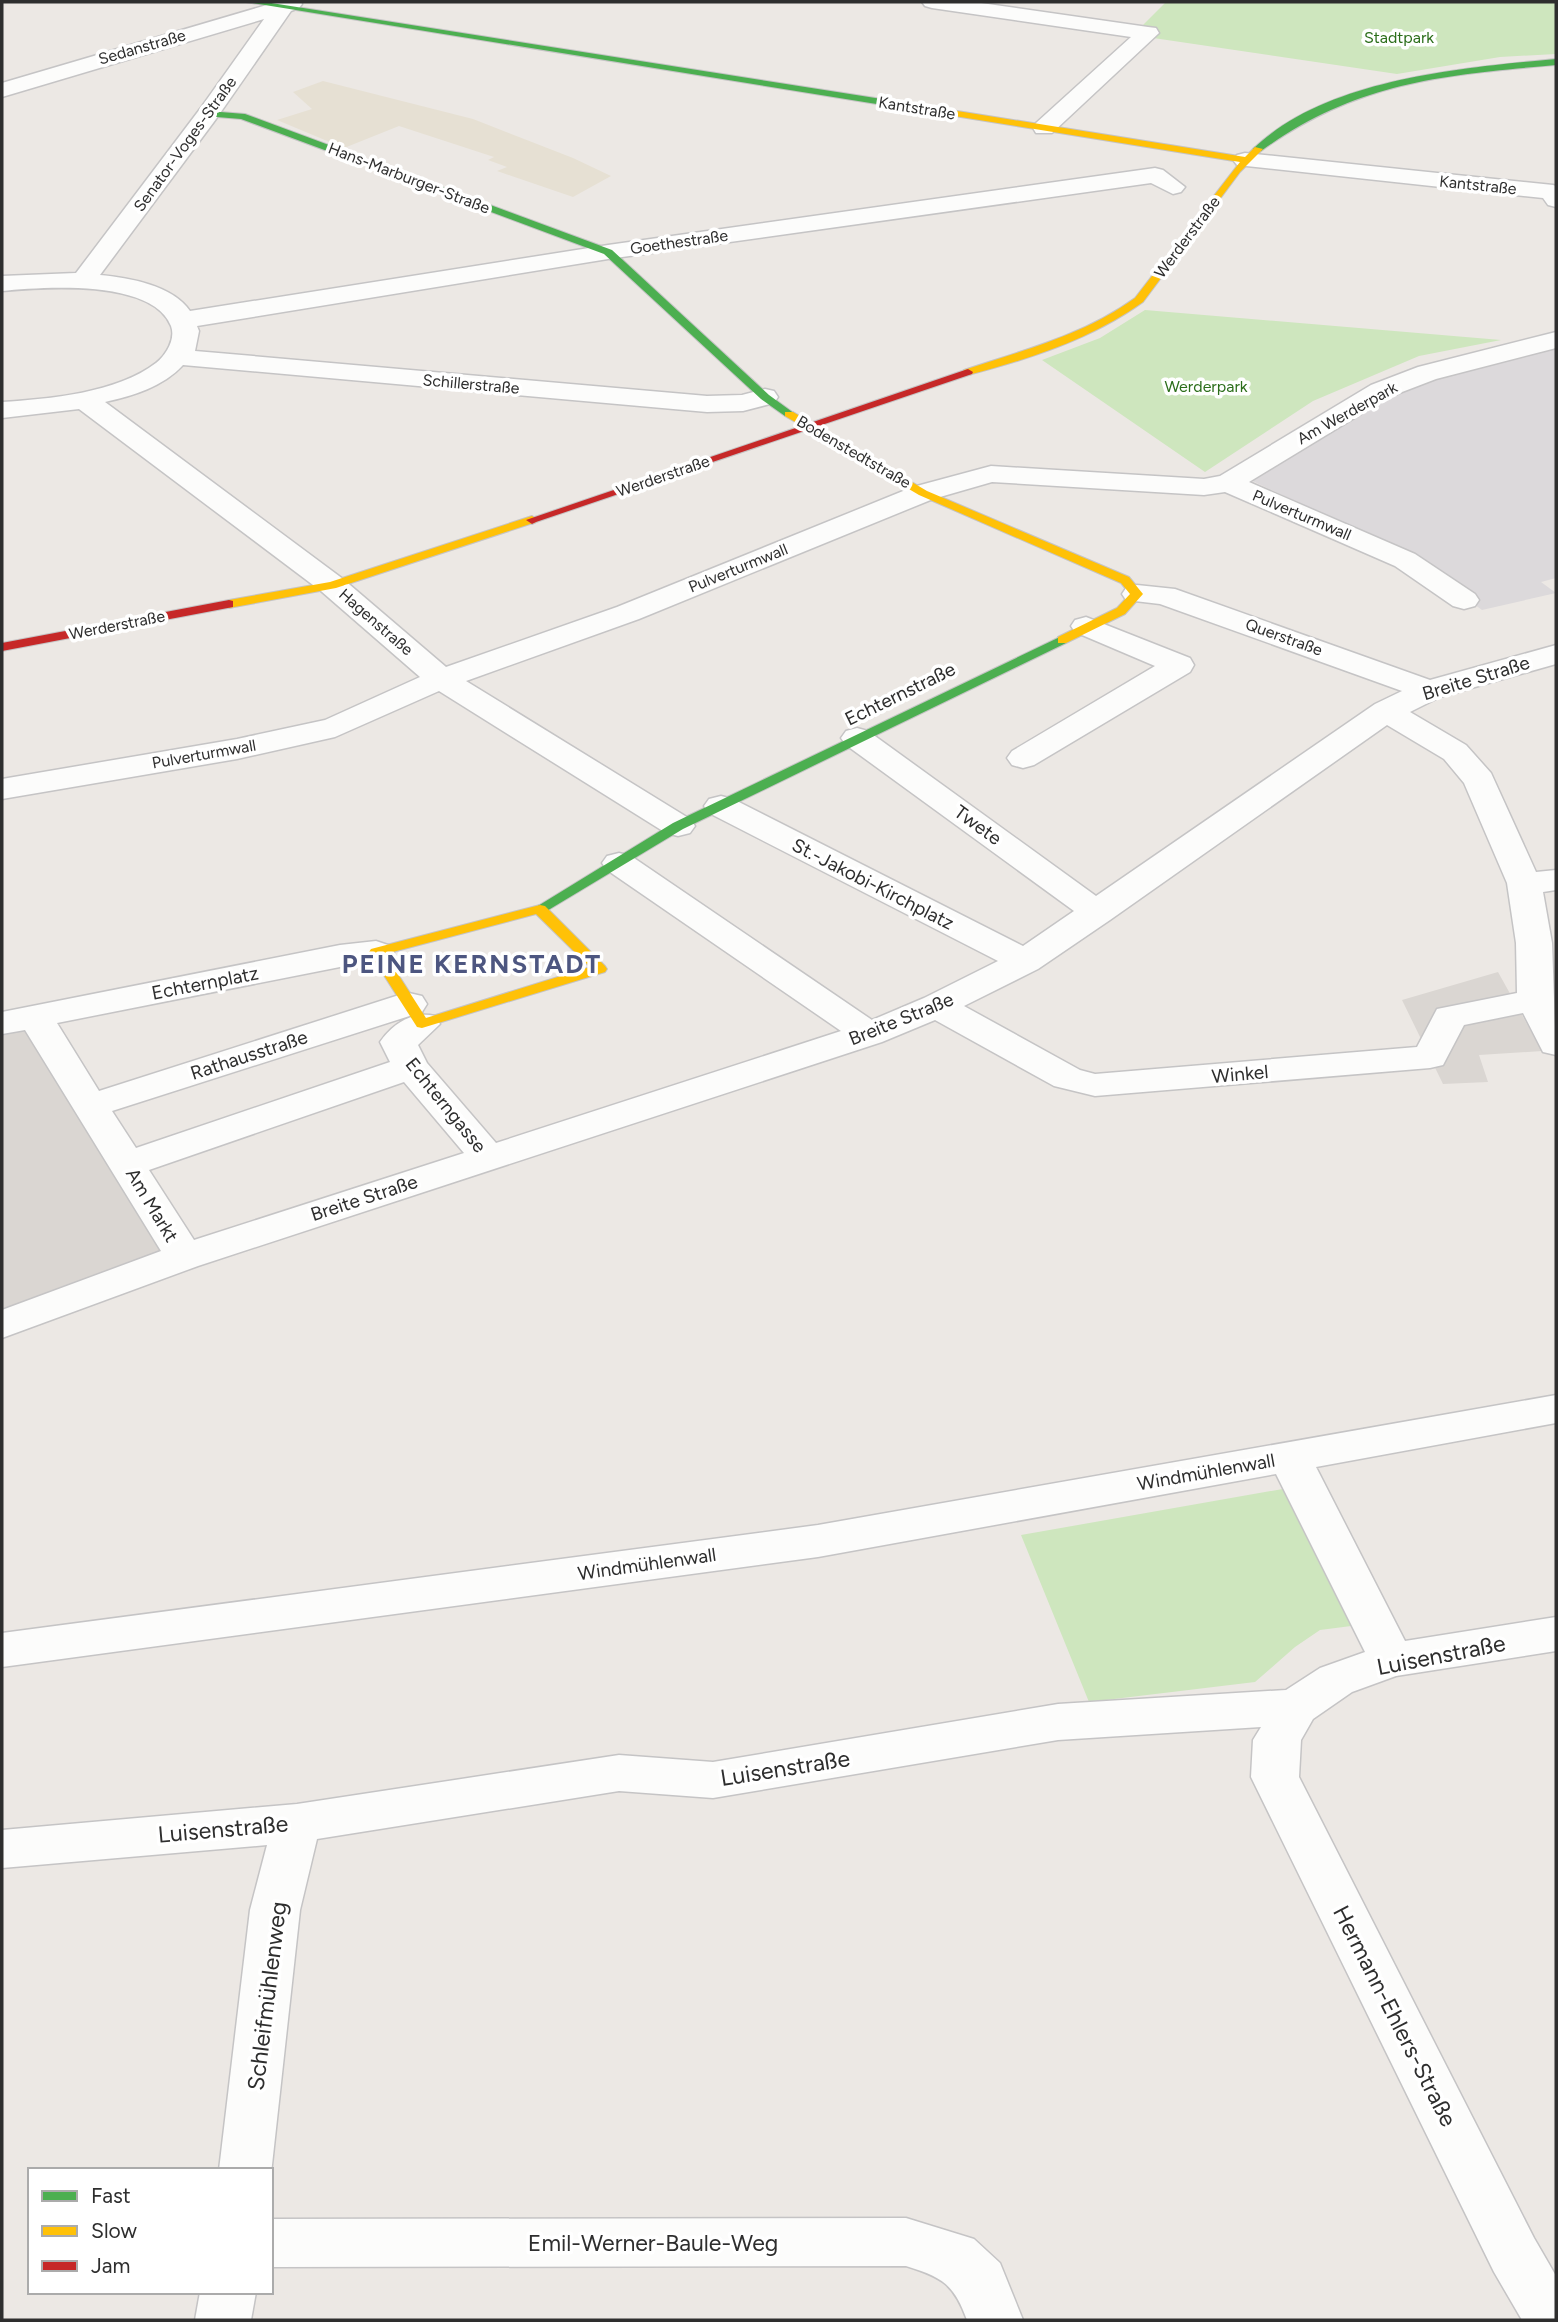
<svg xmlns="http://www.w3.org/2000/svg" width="1558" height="2322" viewBox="0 0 1558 2322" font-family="Figtree,sans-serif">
  <rect width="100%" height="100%" fill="#ece8e4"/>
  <polygon fill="#dcd9db" points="1556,344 1556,578 1541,582 1556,593 1482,610 1402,551 1246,478 1400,387"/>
  <polygon fill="#e6e0d3" points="323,81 473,119 573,158 611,176 573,197 497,171 507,167 488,160 494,157 399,126 344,148 277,120 312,109 293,92"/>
  <g fill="#cee6be">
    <polygon points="1166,2 1556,2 1556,54 1500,57 1397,74 1133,35"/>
    <polygon points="1145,310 1501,340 1419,356 1313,401 1205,472 1042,360 1100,338"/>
    <polygon points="1294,1487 1359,1625 1320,1630 1295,1647 1255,1682 1089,1702 1021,1535"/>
  </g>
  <g fill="#dad6d2">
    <polygon points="1498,972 1542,1051 1479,1055 1488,1082 1443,1084 1402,1000"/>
    <polygon points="35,1017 184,1257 2,1325 2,1023"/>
  </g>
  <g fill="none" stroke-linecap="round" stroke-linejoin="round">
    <defs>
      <g id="street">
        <path d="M 277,2 L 301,2 L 302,4 L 299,8 L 291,11 L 216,119 L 100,275 C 130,278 172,285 190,311 L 608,245 L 1155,168 L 1163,170 L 1185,187 L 1181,192 L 1173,194 L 1151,183 L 608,259 L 197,326 L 199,331 L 195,351 L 707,396 L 742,395 L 765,389 L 774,391 L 778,397 L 774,403 L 743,411 L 707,412 L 183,365 C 163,387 132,396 105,402 L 343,579 L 446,667 L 617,607 L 913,487 L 991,466 L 1204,479 L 1220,476 L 1371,385 L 1418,367 L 1556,332 L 1556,348 L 1436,379 L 1389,397 L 1249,482 L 1415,554 L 1475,594 L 1479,600 L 1475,606 L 1464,609 L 1453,606 L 1395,566 L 1225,492 L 1204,495 L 992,482 L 933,499 L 639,619 L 466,681 L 690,819 L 695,826 L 690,833 L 678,836 L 666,833 L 439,691 L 335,737 L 237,759 L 2,799 L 2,779 L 237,739 L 325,720 L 420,677 L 321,591 L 79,409 L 2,418 L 2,402 C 49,399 117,393 156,363 C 166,355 176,339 171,326 C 152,279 44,287 2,291 L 2,276 L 76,273 L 200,109 L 264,19 L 2,97 L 2,83 Z"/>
        <polygon points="922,2 974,2 1148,27 1156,28 1159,33 1052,133 1036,133 1033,128 1036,123 1131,37 932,8 925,6"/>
        <polygon points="1245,153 1553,185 1556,186 1556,207 1548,205 1543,198 1237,165 1233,160 1237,155"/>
        <path d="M 1137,585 L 1175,589 L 1430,680 L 1556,645 L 1556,664 L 1440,697 L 1410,712 L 1466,745 L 1491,773 L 1536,872 L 1556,870 L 1556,890 L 1543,892 L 1552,943 L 1556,1055 L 1543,1052 L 1523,1013 L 1464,1025 L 1443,1065 L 1430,1068 L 1095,1096 L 1054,1086 L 935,1020 L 882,1042 L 198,1266 L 2,1338 L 2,1310 L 161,1251 L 25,1030 L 2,1034 L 2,1012 L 340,945 L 376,941 L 388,945 L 394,952 L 388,959 L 340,967 L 57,1023 L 99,1091 L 396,996 L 409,993 L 422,996 L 427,1004 L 422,1012 L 112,1111 L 136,1148 L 390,1062 L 380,1042 C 393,1023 413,1011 435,1016 L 440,1024 L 418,1045 L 427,1063 L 496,1143 L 841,1031 L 607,870 L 602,863 L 607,856 L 619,853 L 631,856 L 872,1020 L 924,998 L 998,961 L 709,813 L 704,806 L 709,799 L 721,796 L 733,799 L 1023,946 L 1074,911 L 846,745 L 841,738 L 846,731 L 857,728 L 868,731 L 1096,896 L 1375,704 L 1402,691 L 1160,604 L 1126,600 L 1122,594 L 1126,588 ZM 1387,725 L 1444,759 L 1464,783 L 1507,883 L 1516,943 L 1517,993 L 1437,1009 L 1417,1047 L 1095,1074 L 1080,1070 L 964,1006 L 1038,969 L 1110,920 ZM 404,1082 L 464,1153 L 194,1240 L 149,1170 Z"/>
        <polygon points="1086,617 1190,658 1194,665 1190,672 1034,765 1023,768 1012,765 1007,758 1012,751 1155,666 1075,632 1071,626 1075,620"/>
        <polygon points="1556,1395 1556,1423 1316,1467 1405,1641 1556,1617 1556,1651 1396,1676 1352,1692 1313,1719 1301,1740 1299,1777 1534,2238 1556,2276 1556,2320 1522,2320 1494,2272 1251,1777 1253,1740 1261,1727 1058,1740 713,1798 619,1791 317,1839 300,1910 271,2174 271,2170 219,2170 250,1910 267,1845 2,1868 2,1830 297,1804 619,1755 713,1762 1058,1704 1286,1690 1320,1668 1365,1652 1276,1474 818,1557 2,1667 2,1633 818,1525"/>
        <path d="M 906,2218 L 974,2239 L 1000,2263 L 1023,2320 L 967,2320 C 954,2284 942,2277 906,2266 L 271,2267 L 271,2219 Z"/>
        <polygon points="200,2292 256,2292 251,2320 195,2320"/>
      </g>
      <g id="fast">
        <polygon points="246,2 265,2 920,105 925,108 920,111"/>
        <path d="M 1556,59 L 1556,65 C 1443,75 1356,82 1261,151 L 1253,149 C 1325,79 1461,68 1556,59 Z"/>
        <polygon points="208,111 245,114 612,250 769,395 795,414 785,416 761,399 604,254 241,119 205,116 203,114"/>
        <polygon points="1062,636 1066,637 1066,643 683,829 545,912 540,913 533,909 673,823"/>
      </g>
      <g id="slow">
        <path d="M 920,105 L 1245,157 L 1255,147 L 1263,149 L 1240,172 L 1143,302 C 1092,339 1029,359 968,375 L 963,372 L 964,370 C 1024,350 1084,335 1135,298 L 1240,162 L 917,110 L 917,106 Z"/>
        <polygon points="785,412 793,412 927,491 1129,577 1143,594 1125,614 1066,643 1058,643 1058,637 1117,608 1130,594 1121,583 919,495 785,416"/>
        <polygon points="532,516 538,520 536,522 336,588 229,608 223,604 229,600 330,582"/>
        <path d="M 540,905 L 545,906 L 605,966 L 607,969 L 605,972 L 422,1028 L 417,1027 L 369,952 L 371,949 ZM 536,914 L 590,967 L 426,1018 L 385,954 Z"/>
      </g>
      <g id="jam">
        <polygon points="968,369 973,372 972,374 536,522 532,524 526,520"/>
        <polygon points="229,600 233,601 233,607 2,651 2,643"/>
      </g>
    </defs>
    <use href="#street" stroke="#c5c4c5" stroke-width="3"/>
    <use href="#fast" stroke="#c5c4c5" stroke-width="2"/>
    <use href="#slow" stroke="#c5c4c5" stroke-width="2"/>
    <use href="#jam" stroke="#c5c4c5" stroke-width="2"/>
    <use href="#street" fill="#fcfcfb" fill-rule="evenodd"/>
    <use href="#fast" fill="#4caf50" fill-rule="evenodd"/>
    <use href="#slow" fill="#ffc107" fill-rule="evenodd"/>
    <use href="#jam" fill="#c62828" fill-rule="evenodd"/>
  </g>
  <g text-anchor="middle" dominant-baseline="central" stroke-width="7" stroke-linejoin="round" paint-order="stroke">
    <g font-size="16" fill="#2c6e1b" stroke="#fff">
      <text x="1399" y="37">Stadtpark</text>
      <text x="1206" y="386">Werderpark</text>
    </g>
    <g font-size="16" fill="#2e2e2e" stroke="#fff">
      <text transform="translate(142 47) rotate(-16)">Sedanstraße</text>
      <text transform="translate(917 108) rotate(9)">Kantstraße</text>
      <text transform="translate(185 144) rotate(-54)">Senator-Voges-Straße</text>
      <text transform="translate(409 178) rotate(21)">Hans-Marburger-Straße</text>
      <text transform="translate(1478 185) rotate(6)">Kantstraße</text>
      <text transform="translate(1187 237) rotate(-53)">Werderstraße</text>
      <text transform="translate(679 242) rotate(-8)">Goethestraße</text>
      <text transform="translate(471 384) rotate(5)">Schillerstraße</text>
      <text transform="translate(1347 413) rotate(-29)">Am Werderpark</text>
      <text transform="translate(854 452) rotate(30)">Bodenstedtstraße</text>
      <text transform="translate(663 476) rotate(-19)">Werderstraße</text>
      <text transform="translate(1302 515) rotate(23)">Pulverturmwall</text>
      <text transform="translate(738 568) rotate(-22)">Pulverturmwall</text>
      <text transform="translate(376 622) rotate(41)">Hagenstraße</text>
      <text transform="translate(117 625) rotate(-11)">Werderstraße</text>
      <text transform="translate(1284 637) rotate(20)">Querstraße</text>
      <text transform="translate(204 754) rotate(-10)">Pulverturmwall</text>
    </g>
    <g font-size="19" fill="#2e2e2e" stroke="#fff">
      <text transform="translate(1476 678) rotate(-17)">Breite Straße</text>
      <text transform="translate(900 694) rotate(-26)">Echternstraße</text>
      <text transform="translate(978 825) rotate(36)">Twete</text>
      <text transform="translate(873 884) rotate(27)">St.-Jakobi-Kirchplatz</text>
      <text transform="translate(205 983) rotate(-11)">Echternplatz</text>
      <text transform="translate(901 1019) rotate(-22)">Breite Straße</text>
      <text transform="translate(249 1055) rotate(-18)">Rathausstraße</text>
      <text transform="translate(1240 1074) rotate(-5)">Winkel</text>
      <text transform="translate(446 1105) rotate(51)">Echterngasse</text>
      <text transform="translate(364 1198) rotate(-18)">Breite Straße</text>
      <text transform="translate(152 1205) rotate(59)">Am Markt</text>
      <text transform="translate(1206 1472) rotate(-10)">Windmühlenwall</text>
      <text transform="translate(647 1564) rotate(-8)">Windmühlenwall</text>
    </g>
    <g font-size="23" fill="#2e2e2e" stroke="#fff">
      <text transform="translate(1441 1655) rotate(-11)">Luisenstraße</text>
      <text transform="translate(785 1768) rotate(-9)">Luisenstraße</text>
      <text transform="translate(223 1829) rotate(-5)">Luisenstraße</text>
      <text transform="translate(267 1996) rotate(-83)">Schleifmühlenweg</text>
      <text transform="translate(1395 2016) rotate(63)">Hermann-Ehlers-Straße</text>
      <text x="653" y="2243">Emil-Werner-Baule-Weg</text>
    </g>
    <g font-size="26" font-weight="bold" letter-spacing="2" fill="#4d5680" stroke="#fff">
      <text x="472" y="964">PEINE KERNSTADT</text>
    </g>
  </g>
  <rect width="1558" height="2322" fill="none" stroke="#2e2e2e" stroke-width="7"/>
  <rect x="28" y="2168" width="245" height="126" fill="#ffffff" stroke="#ababab" stroke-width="2"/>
  <rect x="42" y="2191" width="35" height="10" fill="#4caf50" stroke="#ababab" stroke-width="2"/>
  <text x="91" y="2203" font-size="21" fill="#2e2e2e">Fast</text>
  <rect x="42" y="2226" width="35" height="10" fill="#ffc107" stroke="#ababab" stroke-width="2"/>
  <text x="91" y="2238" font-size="21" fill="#2e2e2e">Slow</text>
  <rect x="42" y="2261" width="35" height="10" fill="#c62828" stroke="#ababab" stroke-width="2"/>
  <text x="91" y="2273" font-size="21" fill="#2e2e2e">Jam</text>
</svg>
